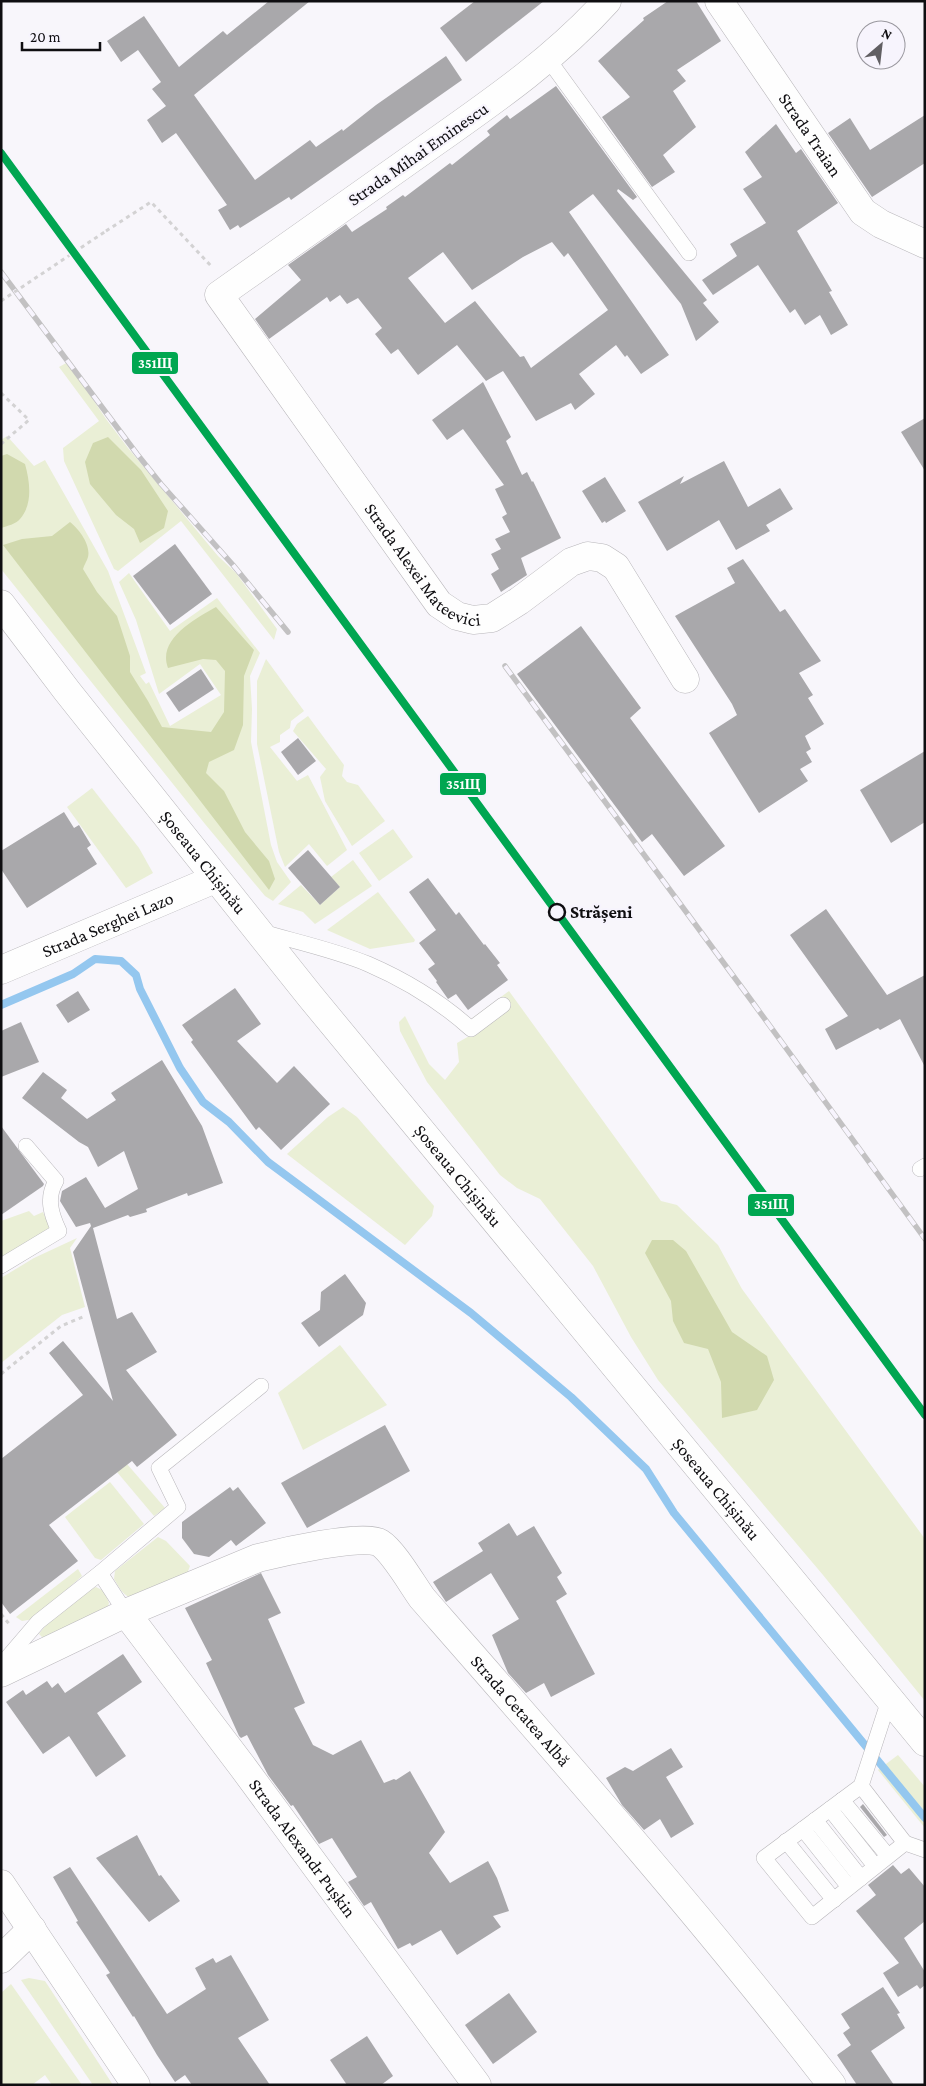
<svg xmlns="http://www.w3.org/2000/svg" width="926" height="2086" viewBox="0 0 926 2086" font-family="'Crimson Pro',serif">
  <rect width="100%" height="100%" fill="#f8f6fb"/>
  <g fill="#eaefd6">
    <polygon points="68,362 106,419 128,448 218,556 236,573 277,629 274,640 181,521 118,571 114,569 64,461 63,448 99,421 59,367"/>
    <polygon points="7,436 34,466 45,460 108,571 146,673 140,676 146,684 149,682 170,726 221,695 200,664 159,694 136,620 119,582 129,573 170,631 217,598 260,653 250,676 252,709 251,742 271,845 277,862 291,882 273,901 265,896 205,824 1,569 1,440"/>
    <polygon points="266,659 304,711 291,721 290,728 280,735 280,742 270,747 297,781 308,775 347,850 327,866 309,844 285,867 279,852 257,744 257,681"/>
    <polygon points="308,716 344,765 342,776 347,782 358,785 385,821 352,846 325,801 320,777 326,769 293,731 297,724"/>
    <polygon points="92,788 139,848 153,873 126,888 67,807"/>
    <polygon points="393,829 413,857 379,881 359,853"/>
    <polygon points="353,860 372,886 315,924 303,912 278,904 301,885 320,905 340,887 331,877"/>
    <polygon points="378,892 415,940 414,942 370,949 327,930"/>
    <polygon points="509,991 661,1201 677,1205 718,1245 742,1289 925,1539 925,1701 823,1575 658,1380 631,1337 593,1266 540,1199 517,1188 500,1175 427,1082 400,1031 399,1022 405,1016 429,1064 445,1080 459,1062 457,1043 478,1031 471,1019"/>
    <polygon points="343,1107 357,1117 434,1206 432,1216 405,1245 287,1154 328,1117"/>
    <polygon points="29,1211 34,1216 43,1212 51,1229 1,1258 1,1221"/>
    <polygon points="77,1238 70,1248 85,1307 62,1315 1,1363 1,1278 34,1258"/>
    <polygon points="340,1345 387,1405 303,1450 278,1393"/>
    <polygon points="127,1464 165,1508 154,1516 117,1472"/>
    <polygon points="110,1482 144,1524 101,1560 95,1558 65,1517"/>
    <path d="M 158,1537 L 166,1541 L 190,1566 L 187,1574 C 175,1580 141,1601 129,1597 C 122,1594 118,1585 114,1579 L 115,1571 Z"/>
    <polygon points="78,1569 82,1576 34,1619 22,1621 16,1617"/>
    <path d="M 96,1587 L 104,1591 L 109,1603 L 107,1609 L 43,1638 L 39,1634 C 51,1617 77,1596 96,1587 Z"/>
    <polygon points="898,1755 925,1787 925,1828 878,1770"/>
    <polygon points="29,1978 45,1981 113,2085 93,2085 21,1980"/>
    <polygon points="11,1984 82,2085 52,2085 45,2075 32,2085 1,2085 1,1993"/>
  </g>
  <g fill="#d1d9ae">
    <polygon points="108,437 141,470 168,511 164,528 140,543 134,529 116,515 90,484 85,462 93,443"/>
    <path d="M 7,454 L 25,464 C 30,482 33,504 20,519 C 16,524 7,526 1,528 L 1,456 Z"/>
    <path d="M 70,522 C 79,529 91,545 88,557 C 87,561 84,565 83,569 L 97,592 L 117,616 L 130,656 L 130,672 L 148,701 L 162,727 L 211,732 L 224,712 L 225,671 L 216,660 L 203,659 L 168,668 C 157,639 195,619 216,607 L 254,650 L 244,676 L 243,725 L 234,750 L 209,762 L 206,773 L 224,791 L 245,832 L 269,861 L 275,879 L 269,890 L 3,545 L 22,539 L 52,536 Z"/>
    <polygon points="652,1240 673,1240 686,1251 732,1332 767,1356 774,1380 757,1410 722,1418 721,1382 708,1349 684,1343 673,1321 671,1301 645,1253"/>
  </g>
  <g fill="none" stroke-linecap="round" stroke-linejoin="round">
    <polyline stroke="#94c7ef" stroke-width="8" points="1,1005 73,974 95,959 121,961 136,975 140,989 180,1068 203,1102 229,1122 268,1162 471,1313 571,1397 646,1469 674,1513 925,1818"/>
  </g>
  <g fill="#a9a8ab" fill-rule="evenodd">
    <polygon points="269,1 310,1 194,95 255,180 310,140 316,147 342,129 343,131 376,105 446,56 462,80 291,200 289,197 240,228 238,225 230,230 218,210 227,205 176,133 162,143 147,120 166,106 152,89 161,82 138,50 121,62 107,41 144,16 179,67 223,31 227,35"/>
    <polygon points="475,1 544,1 466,62 440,28"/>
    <polygon points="668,1 696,1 721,41 677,70 686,81 673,91 696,127 663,155 675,172 652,187 602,117 630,97 598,61 644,20 643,18"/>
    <path d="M 556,86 L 637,197 L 633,200 L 618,189 L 617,191 L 707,300 L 703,303 L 719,322 L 696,341 L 681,304 L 593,194 L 569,212 L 669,355 L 641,374 L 627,355 L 625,357 L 616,345 L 579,374 L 595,394 L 575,410 L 571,403 L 536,421 L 503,371 L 486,381 L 457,345 L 418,375 L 398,349 L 391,354 L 375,334 L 382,328 L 358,298 L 347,304 L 340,295 L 330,302 L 327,297 L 269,339 L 255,319 L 301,280 L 288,265 L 346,224 L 352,232 L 387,209 L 386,207 L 403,195 L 405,197 L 450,163 L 452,165 L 490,135 L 487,131 L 507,115 L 510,119 ZM 552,242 L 564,257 L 568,253 L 608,310 L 531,368 L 524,356 L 520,357 L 475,301 L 445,323 L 408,278 L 443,252 L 472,290 L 523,257 Z"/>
    <polygon points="925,115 925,163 872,197 828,133 850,118 870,150"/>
    <polygon points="776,124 796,153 801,149 838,203 797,231 832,291 829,292 848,325 831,335 820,315 805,325 795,309 790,313 758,265 713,295 702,280 737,256 730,244 766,223 743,189 762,177 745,152"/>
    <polygon points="483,382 511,437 506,441 522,475 527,472 532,482 533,481 561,538 521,558 527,575 501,592 491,574 499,569 491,554 501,549 495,539 510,532 502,517 507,514 495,489 504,485 463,429 447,440 432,420"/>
    <polygon points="925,418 925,471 901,432"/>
    <polygon points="724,461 748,507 780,488 793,509 766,525 770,531 736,550 719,520 667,551 638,502 684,476 680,484"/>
    <polygon points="605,477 626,511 606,523 605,521 602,523 582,491"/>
    <polygon points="175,544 212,594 170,625 133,576"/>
    <polygon points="743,559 780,612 785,609 821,661 799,673 813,695 808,698 824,724 805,736 811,749 806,752 812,762 800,769 808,781 759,813 709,733 737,715 732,704 675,616 735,583 727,568"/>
    <polygon points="581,626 641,708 630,718 725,846 684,876 652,834 642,842 517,674"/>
    <polygon points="201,669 214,689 179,712 166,693"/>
    <polygon points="298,738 316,761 298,775 281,752"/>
    <polygon points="925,751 925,822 891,843 860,790"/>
    <polygon points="64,812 74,828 79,825 91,845 87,848 97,864 27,908 1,869 1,851"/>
    <polygon points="308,850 340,887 320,905 288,868"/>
    <polygon points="428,878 456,915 459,912 484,945 485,944 500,963 497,965 508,980 468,1010 456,994 448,999 436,982 437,981 428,969 435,964 419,943 436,930 409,892"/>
    <polygon points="826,909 887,995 925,975 925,1067 900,1019 880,1030 878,1028 836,1050 825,1029 848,1016 790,935"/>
    <polygon points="235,988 261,1024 237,1041 277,1083 294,1066 330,1104 281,1150 259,1127 256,1130 191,1042 193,1040 182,1025"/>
    <polygon points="78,991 90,1010 68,1023 56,1005"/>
    <polygon points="21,1022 39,1062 1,1077 1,1031"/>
    <polygon points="162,1060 202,1126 223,1183 188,1196 187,1193 146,1209 147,1212 130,1217 128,1215 93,1228 117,1319 132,1312 157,1352 126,1370 177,1435 137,1467 132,1461 49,1525 78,1561 10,1614 1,1602 1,1459 83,1395 49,1353 63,1341 113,1401 73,1252 91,1226 90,1223 76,1227 60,1201 62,1191 86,1177 105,1208 138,1189 124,1151 98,1167 88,1147 79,1142 22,1098 43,1072 67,1090 61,1098 87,1119 116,1100 111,1093"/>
    <polygon points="1,1126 44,1184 43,1186 1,1215"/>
    <polygon points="345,1274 366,1303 363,1315 319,1347 301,1323 320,1310 321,1292"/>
    <polygon points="385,1425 410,1471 307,1528 281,1483"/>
    <polygon points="230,1487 233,1491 238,1487 266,1523 236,1546 231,1540 209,1557 194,1554 182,1538 182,1522"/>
    <polygon points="509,1523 517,1536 534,1526 562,1573 557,1577 567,1594 556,1601 595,1674 551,1697 544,1683 526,1693 508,1673 492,1635 519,1619 491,1573 446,1602 433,1582 483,1551 478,1543"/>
    <polygon points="261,1573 281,1613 268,1619 305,1703 294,1708 313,1745 333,1755 361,1740 384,1783 394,1779 396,1780 410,1771 445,1832 429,1853 450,1883 488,1861 497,1878 509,1911 493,1916 501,1927 457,1955 441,1930 412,1946 410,1943 398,1949 371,1902 364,1906 348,1882 357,1877 332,1838 319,1844 293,1805 291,1806 268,1775 247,1735 241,1738 239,1736 206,1663 212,1660 185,1608"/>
    <polygon points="123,1654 142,1682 97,1713 126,1756 96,1777 69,1736 43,1754 6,1702 23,1690 26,1695 47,1681 52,1688 58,1683 65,1693"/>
    <polygon points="671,1748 683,1767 666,1777 694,1824 671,1838 660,1819 644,1830 622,1805 606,1778 625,1767 633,1771"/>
    <polygon points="863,1804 887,1835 884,1837 860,1807"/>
    <polygon points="137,1835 159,1876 161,1875 180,1901 149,1922 96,1858"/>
    <polygon points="893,1865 901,1874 909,1868 925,1887 925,1921 904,1938 925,1972 925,1985 920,1989 917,1985 898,1997 883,1973 899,1963 856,1911 876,1895 868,1885"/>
    <polygon points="70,1867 167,2014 206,1989 195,1968 213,1958 216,1963 231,1955 269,2020 238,2038 270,2085 192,2085 185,2075 175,2082 157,2055 134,2016 133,2017 106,1975 110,1973 76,1922 78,1921 53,1877"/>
    <polygon points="883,1987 900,2013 897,2014 905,2028 871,2051 894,2085 857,2085 837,2055 851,2045 843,2033 850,2028 841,2014"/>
    <polygon points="509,1993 537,2032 493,2064 465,2025"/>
    <polygon points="367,2036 393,2076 381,2085 347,2085 330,2060"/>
  </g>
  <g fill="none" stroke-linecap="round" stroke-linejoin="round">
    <defs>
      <g id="lane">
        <polyline points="548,59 689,253"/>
        <path d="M 262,932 C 297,942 334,950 368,964 C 405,980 441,1002 471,1029 L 503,1005"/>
        <polyline points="920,1169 925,1166"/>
        <path d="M 1,1266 L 59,1231 C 51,1214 46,1198 56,1181 L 26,1146"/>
        <polyline points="126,1613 100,1573 178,1507 159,1468 261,1386"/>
        <polyline points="1,1665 38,1622 100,1573"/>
        <polyline points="889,1700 861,1786 764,1858 812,1917 905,1843 925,1850"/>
        <polyline points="861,1786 905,1843"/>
        <polyline points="842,1800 888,1856"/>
        <polyline points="830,1809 875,1866"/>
        <polyline points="815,1820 861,1878"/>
        <polyline points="803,1829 849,1887"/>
        <polyline points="786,1841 834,1900"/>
      </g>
      <g id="street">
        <path id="s1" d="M 607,1 C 553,61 486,106 421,152 C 354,200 286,247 219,295 L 439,604 L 457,616 L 473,620 L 492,618 L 519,601 L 571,562 L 588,556 L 602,558 L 616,567 L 685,679"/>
        <path id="s2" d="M 719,1 L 863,212 L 881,224 L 925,244"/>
        <path id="s3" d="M 1,970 L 215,879"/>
        <path id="s4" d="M 126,1613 L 242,1766 L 477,2085"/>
        <path id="s5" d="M 1,1673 L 126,1613 L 258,1558 C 278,1553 364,1533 380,1543 C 393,1551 412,1584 422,1598 C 562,1758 702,1917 832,2085"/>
      </g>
      <g id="secondary">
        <polyline points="1,1884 136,2085"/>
        <polyline points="1,1959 32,1929"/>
      </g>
      <g id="highway">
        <path id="s6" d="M 1,604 L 67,691 L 310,996 L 925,1742"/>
      </g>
    </defs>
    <use href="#lane" stroke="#b8b6ba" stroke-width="16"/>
    <use href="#street" stroke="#b8b6ba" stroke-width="29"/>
    <use href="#secondary" stroke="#b8b6ba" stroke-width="29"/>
    <use href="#highway" stroke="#b8b6ba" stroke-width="29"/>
    <g stroke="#d3d2d3" stroke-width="3" stroke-dasharray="4 4" stroke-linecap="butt">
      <polyline points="106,231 151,202 212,267"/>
      <polyline points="1,393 29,420 1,444"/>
      <polyline points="1,1374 61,1326 85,1316"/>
      <polyline points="1,1614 10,1625"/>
    </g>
    <use href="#lane" stroke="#fefefe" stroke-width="15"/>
    <use href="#street" stroke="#fefefe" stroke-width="28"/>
    <use href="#secondary" stroke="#fefefe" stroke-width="28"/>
    <use href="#highway" stroke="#fefefe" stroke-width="28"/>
    <defs>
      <g id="rail">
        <polyline points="1,272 137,454 161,484 233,565 288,632"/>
        <polyline points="505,666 751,1000 925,1239"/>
      </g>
    </defs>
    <use href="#rail" stroke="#c2c1c2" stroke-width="5.5"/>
    <use href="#rail" stroke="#f7f4fd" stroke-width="4" stroke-dasharray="11" stroke-linecap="butt"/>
    <polyline stroke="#d3d2d3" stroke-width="3" stroke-dasharray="4 4" stroke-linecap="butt" points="1,301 106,231"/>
    <defs>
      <polyline id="rail-1" points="1,153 925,1415"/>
    </defs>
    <use href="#rail-1" stroke="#f7f4fd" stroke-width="11"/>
    <use href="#rail-1" stroke="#00a651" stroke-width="8"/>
  </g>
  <circle fill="#f7f4fd" stroke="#0f0e11" stroke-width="2.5" cx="557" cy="912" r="8"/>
  <g text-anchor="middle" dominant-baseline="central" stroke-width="4.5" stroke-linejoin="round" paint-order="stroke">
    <g font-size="18" fill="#0f0e11" stroke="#f7f4fd">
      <text stroke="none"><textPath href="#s2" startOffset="162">Strada Traian</textPath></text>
      <text transform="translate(418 154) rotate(-35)">Strada Mihai Eminescu</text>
      <text stroke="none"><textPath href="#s1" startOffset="829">Strada Alexei Mateevici</textPath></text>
      <text stroke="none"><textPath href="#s6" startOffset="328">Șoseaua Chișinău</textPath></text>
      <text stroke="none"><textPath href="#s3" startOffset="116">Strada Serghei Lazo</textPath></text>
      <text stroke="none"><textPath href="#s6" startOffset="732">Șoseaua Chișinău</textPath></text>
      <text stroke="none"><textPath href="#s6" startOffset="1138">Șoseaua Chișinău</textPath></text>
      <text stroke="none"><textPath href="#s5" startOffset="625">Strada Cetatea Albă</textPath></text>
      <text stroke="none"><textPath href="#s4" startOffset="294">Strada Alexandr Pușkin</textPath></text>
    </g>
    <g font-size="18" font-weight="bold" fill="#0f0e11" stroke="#f7f4fd" text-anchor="start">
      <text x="570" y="912">Strășeni</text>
    </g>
  </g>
  <g stroke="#f7f4fd" stroke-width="2">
    <rect x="131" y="351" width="48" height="24" rx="5" fill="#00a651"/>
    <rect x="439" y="772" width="48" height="24" rx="5" fill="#00a651"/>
    <rect x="747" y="1193" width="48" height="24" rx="5" fill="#00a651"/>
  </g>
  <g font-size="14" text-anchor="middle" font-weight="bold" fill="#fff">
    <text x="155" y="368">351Щ</text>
    <text x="463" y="789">351Щ</text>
    <text x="771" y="1209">351Щ</text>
  </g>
  <rect width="926" height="2086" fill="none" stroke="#0f0e11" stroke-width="5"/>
  <g transform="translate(881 45) rotate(28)"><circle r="24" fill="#f7f4fd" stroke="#9a989f"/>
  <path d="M0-4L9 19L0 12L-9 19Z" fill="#615f63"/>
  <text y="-8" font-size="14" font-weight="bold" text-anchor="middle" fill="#0f0e11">N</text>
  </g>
  <path d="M22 42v8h78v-8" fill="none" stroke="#0f0e11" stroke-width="2.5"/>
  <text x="30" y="42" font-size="15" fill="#0f0e11" stroke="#f7f4fd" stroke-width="4" paint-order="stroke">20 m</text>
</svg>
